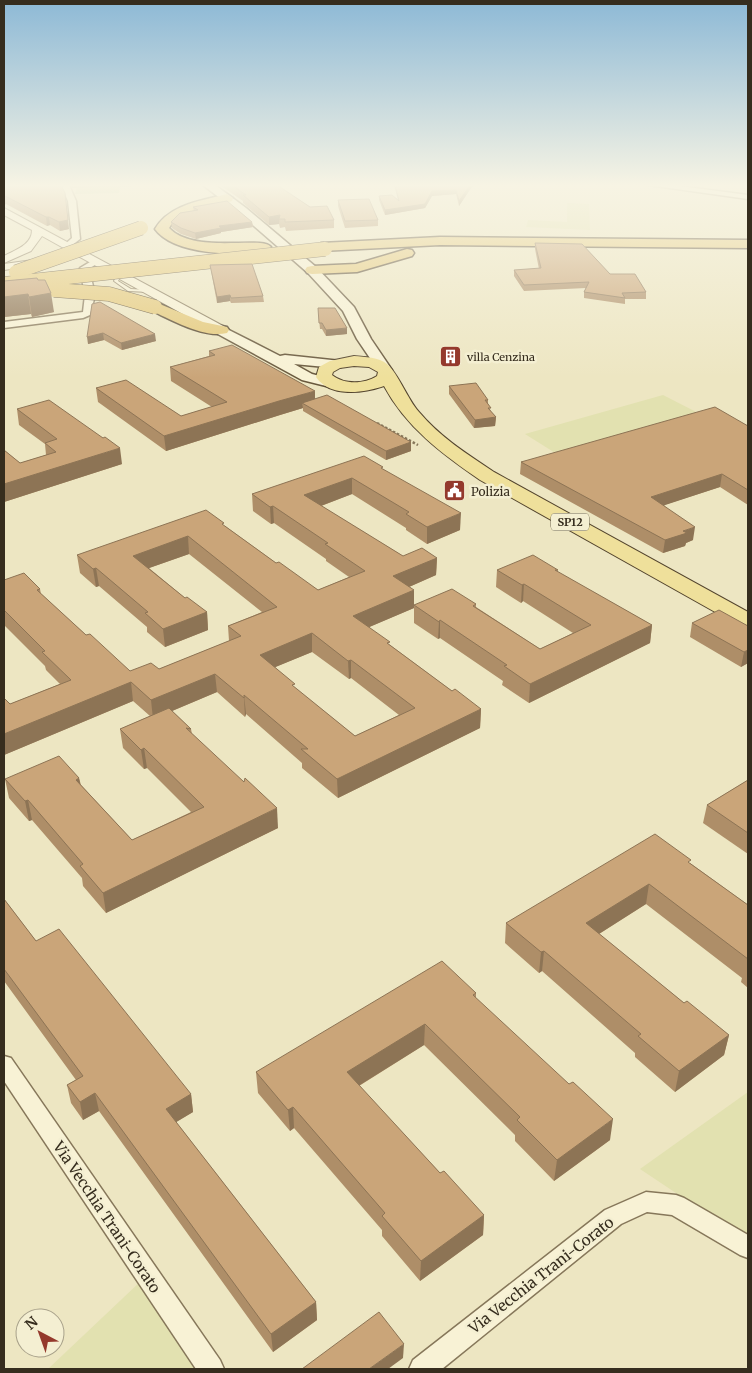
<svg xmlns="http://www.w3.org/2000/svg" width="752" height="1373" viewBox="0 0 752 1373" font-family="Merriweather,serif">
  <rect width="100%" height="100%" fill="#ede6c2"/>
  <g fill="#e2e1b0">
    <polygon points="567,203 589,204 590,230 526,227 528,220 567,222"/>
    <polygon points="663,395 708,418 568,461 525,434"/>
    <polygon points="748,1092 748,1241 640,1169"/>
    <polygon points="141,1281 199,1369 48,1369"/>
  </g>
  <polygon fill="#beca97" points="120,187 119,193 75,194 77,188"/>
  <g fill="none" stroke-linecap="round" stroke-linejoin="round">
    <defs>
      <polygon id="service" points="117,274 121,275 118,281 131,289 149,290 151,291 149,292 128,291 114,281"/>
      <g id="minor">
        <polygon points="61,185 69,185 76,201 80,239 67,249 63,246 72,238 68,201"/>
        <polygon points="648,185 672,185 748,195 748,199"/>
        <polygon points="95,259 99,262 89,269 95,295 90,315 83,318 4,328 4,322 83,312 85,295 80,268"/>
        <polygon points="4,1056 11,1058 220,1360 224,1369 196,1369 4,1081"/>
        <polygon points="646,1192 676,1195 684,1198 748,1235 748,1258 740,1255 672,1215 647,1212 621,1224 442,1369 409,1369 413,1360 605,1210"/>
      </g>
      <g id="tertiary">
        <path d="M 4,208 L 225,327 L 227,330 L 221,334 L 217,333 L 42,236 L 31,251 L 4,263 L 4,256 C 15,250 32,245 32,230 L 4,215 Z"/>
        <polygon points="40,259 44,260 45,262 44,264 4,270 4,264"/>
      </g>
      <g id="secondary">
        <polygon points="203,185 215,185 246,208 316,267 354,307 371,339 392,370 390,373 380,373 357,339 343,311 308,273 238,212"/>
        <polygon points="221,326 280,356 285,355 341,361 343,364 341,367 336,368 294,364 312,374 339,381 341,384 339,387 334,388 302,380 216,333 214,330"/>
      </g>
      <path id="primary" d="M 354,356 C 365,357 379,357 387,364 C 398,373 408,400 419,412 C 440,437 467,454 494,472 L 748,612 L 748,628 L 740,626 L 480,480 C 442,454 406,427 384,386 C 364,393 330,398 316,377 L 319,367 L 330,361 ZM 354,366 L 369,367 L 378,372 L 377,376 C 364,384 345,385 332,375 L 333,372 L 340,368 Z"/>
      <g id="trunk">
        <path d="M 227,194 L 233,198 L 232,201 C 212,208 180,208 169,228 C 195,255 262,235 271,247 L 269,250 C 240,257 174,255 155,229 C 170,204 201,201 227,194 Z"/>
        <polygon points="440,237 748,240 748,248 440,245 321,251 314,247 321,243"/>
        <polygon points="407,249 412,250 414,253 412,256 357,272 312,274 307,273 305,270 307,267 312,266 356,264"/>
        <path d="M 155,302 L 203,322 L 227,327 L 229,330 L 227,333 C 204,339 170,319 150,310 L 147,307 L 150,304 Z"/>
      </g>
    </defs>
    <use href="#service" stroke="#86775a" stroke-width="2"/>
    <use href="#minor" stroke="#86775a" stroke-width="3"/>
    <use href="#tertiary" stroke="#86775a" stroke-width="2"/>
    <use href="#secondary" stroke="#68583d" stroke-width="3"/>
    <use href="#primary" stroke="#54452e" stroke-width="2"/>
    <use href="#trunk" stroke="#54452e" stroke-width="3"/>
    <polyline stroke="#86775a" stroke-width="2.5" stroke-dasharray="2.5 2" stroke-linecap="butt" points="377,423 418,445"/>
    <use href="#service" fill="#f8f2d5" fill-rule="evenodd"/>
    <use href="#minor" fill="#f8f2d5" fill-rule="evenodd"/>
    <use href="#tertiary" fill="#f8f2d5" fill-rule="evenodd"/>
    <use href="#secondary" fill="#f8f2d5" fill-rule="evenodd"/>
    <use href="#primary" fill="#efe09b" fill-rule="evenodd"/>
    <use href="#trunk" fill="#e4c878" fill-rule="evenodd"/>
    <defs>
      <g id="trunk-bridge">
        <polyline points="16,272 141,228"/>
        <polyline points="4,284 325,249"/>
        <polyline points="54,290 109,294 155,307"/>
      </g>
    </defs>
    <use href="#trunk-bridge" stroke="#54452e" stroke-width="15" stroke-linecap="butt"/>
    <use href="#trunk-bridge" stroke="#e4c878" stroke-width="14"/>
  </g>
  <g fill="#ae8e68" fill-rule="evenodd">
    <polygon points="4,185 69,229 60,231 50,225 47,226 6,204 4,205"/>
    <polygon points="70,185 165,185 72,188"/>
    <polygon points="220,185 277,185 310,207 334,220 334,228 286,231 285,227 280,228 279,224 269,225 243,203 243,201"/>
    <polygon points="394,185 473,185 459,206 456,194 432,196 425,208 385,215 379,200 379,196 398,200"/>
    <polygon points="338,200 378,220 378,226 345,228 338,206"/>
    <polygon points="193,207 252,222 253,227 221,232 221,233 196,239 181,234 172,228 171,222 194,211"/>
    <polygon points="535,243 610,274 646,292 646,299 625,299 625,304 584,298 584,292 586,288 524,291 514,276 514,270 539,269 535,249"/>
    <polygon points="210,265 263,296 264,302 231,303 230,301 217,303"/>
    <polygon points="37,278 54,312 32,317 31,314 4,317 4,281"/>
    <polygon points="92,304 156,341 122,350 104,340 88,344"/>
    <polygon points="318,308 347,334 326,336 322,329 320,329"/>
    <polygon points="209,351 411,442 411,451 386,460 303,411 303,408 280,415 166,451 98,402 96,388 181,416 212,407 171,381 170,367 209,356"/>
    <polygon points="449,386 488,400 488,404 491,412 496,417 495,426 474,428 449,394"/>
    <polygon points="17,409 122,464 4,502 4,450 20,463 46,455 45,444 19,425"/>
    <polygon points="748,426 748,505 720,487 664,505 693,540 686,543 685,546 663,553 520,474 521,462"/>
    <path d="M 383,469 L 460,530 L 427,544 L 406,530 L 406,528 L 352,494 L 321,506 L 403,556 L 437,558 L 436,575 L 409,587 L 414,608 L 369,627 L 390,645 L 452,691 L 481,709 L 480,728 L 338,798 L 302,768 L 302,763 L 246,714 L 245,717 L 217,692 L 172,711 L 191,729 L 192,734 L 278,828 L 106,913 L 83,886 L 82,878 L 32,820 L 29,821 L 9,798 L 5,779 L 79,778 L 81,785 L 132,840 L 191,812 L 147,768 L 144,769 L 123,748 L 120,729 L 150,716 L 133,701 L 4,755 L 4,698 L 10,704 L 60,684 L 46,670 L 45,666 L 4,625 L 4,580 L 40,589 L 41,594 L 86,635 L 130,671 L 159,669 L 229,641 L 228,626 L 262,612 L 189,554 L 149,568 L 185,598 L 207,612 L 208,630 L 165,647 L 147,632 L 147,627 L 99,586 L 96,587 L 80,573 L 77,555 L 225,526 L 276,563 L 318,590 L 349,577 L 326,561 L 326,559 L 274,523 L 271,524 L 253,511 L 252,494 ZM 312,652 L 349,679 L 351,678 L 399,715 L 355,736 L 295,688 L 275,667 Z"/>
    <polygon points="497,570 558,570 557,572 652,625 650,643 529,703 502,685 503,681 440,638 438,639 414,623 414,605 476,604 476,607 540,649 573,633 523,601 521,603 496,587"/>
    <polygon points="692,623 748,626 748,663 741,667 690,637"/>
    <polygon points="748,780 748,854 703,823 707,805"/>
    <polygon points="690,863 748,905 748,988 741,982 742,978 646,904 599,934 684,1003 729,1035 724,1055 675,1092 635,1057 635,1053 542,971 539,973 505,943 506,923"/>
    <polygon points="4,899 36,941 191,1094 193,1112 176,1122 316,1302 317,1320 273,1352 99,1111 83,1120 71,1103 67,1085 76,1080 4,981"/>
    <polygon points="476,993 476,998 610,1140 554,1181 515,1141 515,1135 424,1045 359,1086 440,1173 484,1215 483,1235 420,1281 382,1236 382,1230 294,1128 290,1131 258,1093 256,1072"/>
  </g>
  <g fill="#8d7455">
    <polygon points="470,185 473,185 459,206 459,201"/>
    <polygon points="456,190 456,194 432,196 425,208 385,215 385,210 432,191"/>
    <polygon points="65,193 69,229 60,231 59,222"/>
    <polygon points="4,196 5,196 6,204 4,205"/>
    <polygon points="280,215 279,224 269,225 269,217"/>
    <polygon points="46,217 49,217 50,225 47,226"/>
    <polygon points="252,222 253,227 221,232 221,233 196,239 195,233 219,226"/>
    <polygon points="51,293 54,312 32,317 29,297"/>
    <polygon points="28,294 31,314 4,317 4,297"/>
    <polygon points="230,295 230,301 217,303 217,297"/>
    <polygon points="347,328 347,334 326,336 326,330"/>
    <polygon points="103,333 104,340 88,344 87,337"/>
    <polygon points="155,334 156,341 122,350 121,343"/>
    <polygon points="315,391 315,405 302,403 303,408 280,415 166,451 164,436 279,401"/>
    <polygon points="496,417 495,426 474,428 475,420"/>
    <polygon points="411,442 411,451 386,460 386,451"/>
    <polygon points="120,448 122,464 4,502 4,484"/>
    <polygon points="722,474 720,487 650,510 651,497"/>
    <polygon points="352,478 352,494 305,512 304,495"/>
    <polygon points="273,506 274,523 271,524 270,507"/>
    <polygon points="461,513 460,530 427,544 427,527"/>
    <polygon points="695,527 693,540 686,543 685,546 663,553 665,540 683,531"/>
    <polygon points="188,536 189,554 135,573 133,556"/>
    <polygon points="437,558 436,575 393,594 393,576"/>
    <polygon points="96,568 99,586 96,587 93,569"/>
    <polygon points="524,584 523,601 521,603 522,585"/>
    <polygon points="414,590 414,608 353,634 353,616"/>
    <polygon points="207,612 208,630 165,647 163,629"/>
    <polygon points="440,620 440,638 438,639 439,622"/>
    <polygon points="652,625 650,643 529,703 530,684"/>
    <polygon points="312,633 312,652 261,673 260,655"/>
    <polygon points="748,650 748,663 741,667 744,652"/>
    <polygon points="351,660 351,678 349,679 348,661"/>
    <polygon points="215,674 217,692 153,719 151,700"/>
    <polygon points="131,682 133,701 4,755 4,734"/>
    <polygon points="244,695 246,714 245,717 244,698"/>
    <polygon points="481,709 480,728 338,798 337,779"/>
    <polygon points="144,748 147,768 144,769 141,750"/>
    <polygon points="79,778 83,798 76,780"/>
    <polygon points="28,800 32,820 29,821 25,801"/>
    <polygon points="277,808 278,828 106,913 103,893"/>
    <polygon points="649,884 646,904 583,944 586,923"/>
    <polygon points="544,951 542,971 539,973 541,952"/>
    <polygon points="425,1024 424,1045 347,1093 347,1072"/>
    <polygon points="729,1035 724,1055 675,1092 679,1071"/>
    <polygon points="95,1093 99,1111 83,1120 80,1102"/>
    <polygon points="191,1094 193,1112 168,1127 166,1109"/>
    <polygon points="293,1107 294,1128 290,1131 288,1110"/>
    <polygon points="613,1119 610,1140 554,1181 557,1160"/>
    <polygon points="484,1215 483,1235 420,1281 421,1261"/>
    <polygon points="316,1302 317,1320 273,1352 271,1334"/>
    <polygon points="404,1344 403,1358 388,1369 369,1369"/>
  </g>
  <g fill="#caa579" stroke="#8d7455" fill-rule="evenodd">
    <polygon points="6,185 61,185 65,193 68,220 59,222 49,217 46,217 5,196 4,196 4,186"/>
    <polygon points="232,185 277,185 310,207 327,206 334,220 285,222 285,219 279,219 280,215 269,217 243,195 246,195"/>
    <polygon points="395,185 470,185 459,201 456,190 432,191 425,204 385,210 379,196 392,195 399,201"/>
    <polygon points="369,199 378,220 345,221 338,200"/>
    <polygon points="227,201 252,222 219,226 221,228 195,233 181,228 171,222 180,213 198,210 193,207"/>
    <polygon points="535,243 582,244 610,274 635,274 646,292 622,293 625,298 584,292 589,282 524,285 514,270 541,268"/>
    <polygon points="252,264 263,296 231,298 230,295 217,297 210,265"/>
    <polygon points="37,278 38,280 45,280 51,293 29,297 28,294 4,297 4,281"/>
    <polygon points="100,302 155,334 121,343 103,333 87,337 92,304"/>
    <polygon points="318,308 335,308 347,328 326,330 322,323 319,323"/>
    <polygon points="232,345 315,391 279,401 164,436 96,388 126,380 181,416 227,402 170,367 215,355 209,351"/>
    <polygon points="476,383 488,400 485,400 491,408 488,408 496,417 475,420 449,386"/>
    <polygon points="327,395 411,442 386,451 302,403"/>
    <polygon points="49,400 103,438 105,437 120,448 4,484 4,450 20,463 56,452 45,443 57,439 17,409"/>
    <polygon points="715,407 748,426 748,490 722,474 651,497 695,527 683,531 687,533 665,540 521,462"/>
    <path d="M 364,456 L 383,467 L 381,468 L 461,513 L 427,527 L 406,514 L 409,512 L 352,478 L 304,495 L 403,556 L 422,548 L 437,558 L 393,576 L 414,590 L 353,616 L 390,642 L 387,643 L 452,691 L 455,689 L 481,709 L 337,779 L 301,749 L 308,749 L 244,695 L 244,698 L 215,674 L 151,700 L 131,682 L 4,734 L 4,698 L 10,704 L 71,680 L 42,652 L 45,651 L 4,610 L 4,580 L 24,573 L 40,589 L 37,590 L 86,635 L 90,634 L 130,671 L 151,663 L 159,669 L 241,636 L 228,626 L 277,607 L 188,536 L 133,556 L 185,598 L 187,597 L 207,612 L 163,629 L 145,613 L 148,612 L 96,568 L 93,569 L 77,555 L 206,510 L 224,523 L 222,524 L 276,563 L 279,562 L 318,590 L 365,571 L 325,544 L 328,543 L 273,506 L 270,507 L 252,494 ZM 312,633 L 348,661 L 351,660 L 415,708 L 355,736 L 292,685 L 295,684 L 260,655 Z"/>
    <polygon points="533,555 558,570 555,570 652,625 530,684 504,666 507,665 440,620 439,622 414,605 452,589 476,604 473,606 540,649 591,625 524,584 522,585 497,570"/>
    <polygon points="719,610 748,626 748,650 744,652 692,623"/>
    <polygon points="169,708 191,729 186,728 244,782 245,778 277,808 103,893 80,866 83,864 28,800 25,801 5,779 59,756 79,778 76,780 132,840 204,807 144,748 141,750 120,729"/>
    <polygon points="748,780 748,833 707,805"/>
    <polygon points="655,834 691,860 688,862 748,905 748,959 649,884 586,923 684,1003 687,1001 729,1035 679,1071 638,1036 641,1034 544,951 541,952 506,923"/>
    <polygon points="4,899 36,941 59,929 191,1094 166,1109 316,1302 271,1334 95,1093 80,1102 67,1085 83,1076 4,969"/>
    <polygon points="442,961 476,993 473,995 569,1084 573,1082 613,1119 557,1160 517,1120 520,1117 425,1024 347,1072 440,1173 444,1171 484,1215 421,1261 382,1216 385,1213 293,1107 288,1110 256,1072"/>
    <polygon points="379,1312 404,1344 369,1369 302,1369"/>
  </g>
  <linearGradient id="sky" x2="0" y2="1"><stop stop-color="#8db9d6"/><stop offset="0.49" stop-color="#f7f4e4"/><stop offset="1" stop-color="#f7f4e4" stop-opacity="0"/></linearGradient>
  <rect width="752" height="378" fill="url(#sky)"/>
  <defs>
    <symbol id="building-square" viewBox="-11 -11 22 22"><rect x="-9" y="-9" width="18" height="18" rx="4" fill="#94392c" stroke="#f4efd2"/><path d="M-4-6H4V6H1V3H-1V6H-4ZM-2.5-4.3h1.7v1.8h-1.7ZM.8-4.3h1.7v1.8H.8ZM-2.5-1h1.7V.8h-1.7ZM.8-1h1.7V.8H.8Z" fill="#fff"/></symbol>
    <symbol id="civic-square" viewBox="-11 -11 22 22"><rect x="-9" y="-9" width="18" height="18" rx="4" fill="#94392c" stroke="#f4efd2"/><path d="M-.6-6.5H3V-4.5H.6V-3L4-1V1h2V6H-6V1h2V-1L-.6-3ZM-1.2 2.5V6h2.4V2.5Z" fill="#fff"/></symbol>
  </defs>
  <g fill-rule="evenodd">
    <use href="#building-square" x="438" y="344" width="25" height="25"/>
    <use href="#civic-square" x="442" y="478" width="25" height="25"/>
  </g>
  <g text-anchor="middle" dominant-baseline="central" stroke-width="5" stroke-linejoin="round" paint-order="stroke">
    <g font-size="11" fill="#362d1e" stroke="#f4efd2" text-anchor="start">
      <text x="467" y="357">villa Cenzina</text>
    </g>
    <rect fill="#f4efd2" stroke="#6f6754" stroke-width="1" x="551" y="513.5" width="38" height="17" rx="4"/>
    <g font-size="11" font-weight="bold" fill="#362d1e">
      <text x="570" y="522">SP12</text>
    </g>
    <g font-size="12" fill="#362d1e" stroke="#f4efd2" text-anchor="start">
      <text x="471" y="491">Polizia</text>
    </g>
    <g font-size="15" fill="#362d1e" stroke="#f4efd2">
      <text transform="translate(107 1217) rotate(56)">Via Vecchia Trani-Corato</text>
      <text transform="translate(541 1275) rotate(-38)">Via Vecchia Trani-Corato</text>
    </g>
  </g>
  <rect width="752" height="1373" fill="none" stroke="#362d1e" stroke-width="10"/>
  <g transform="translate(40 1333) rotate(319)"><circle r="24" fill="#f4efd2" stroke="#a8a18a"/>
  <path d="M0-4L9 19L0 12L-9 19Z" fill="#94392c"/>
  <text y="-8" font-size="14" font-weight="bold" text-anchor="middle" fill="#362d1e">N</text>
  </g>
</svg>
